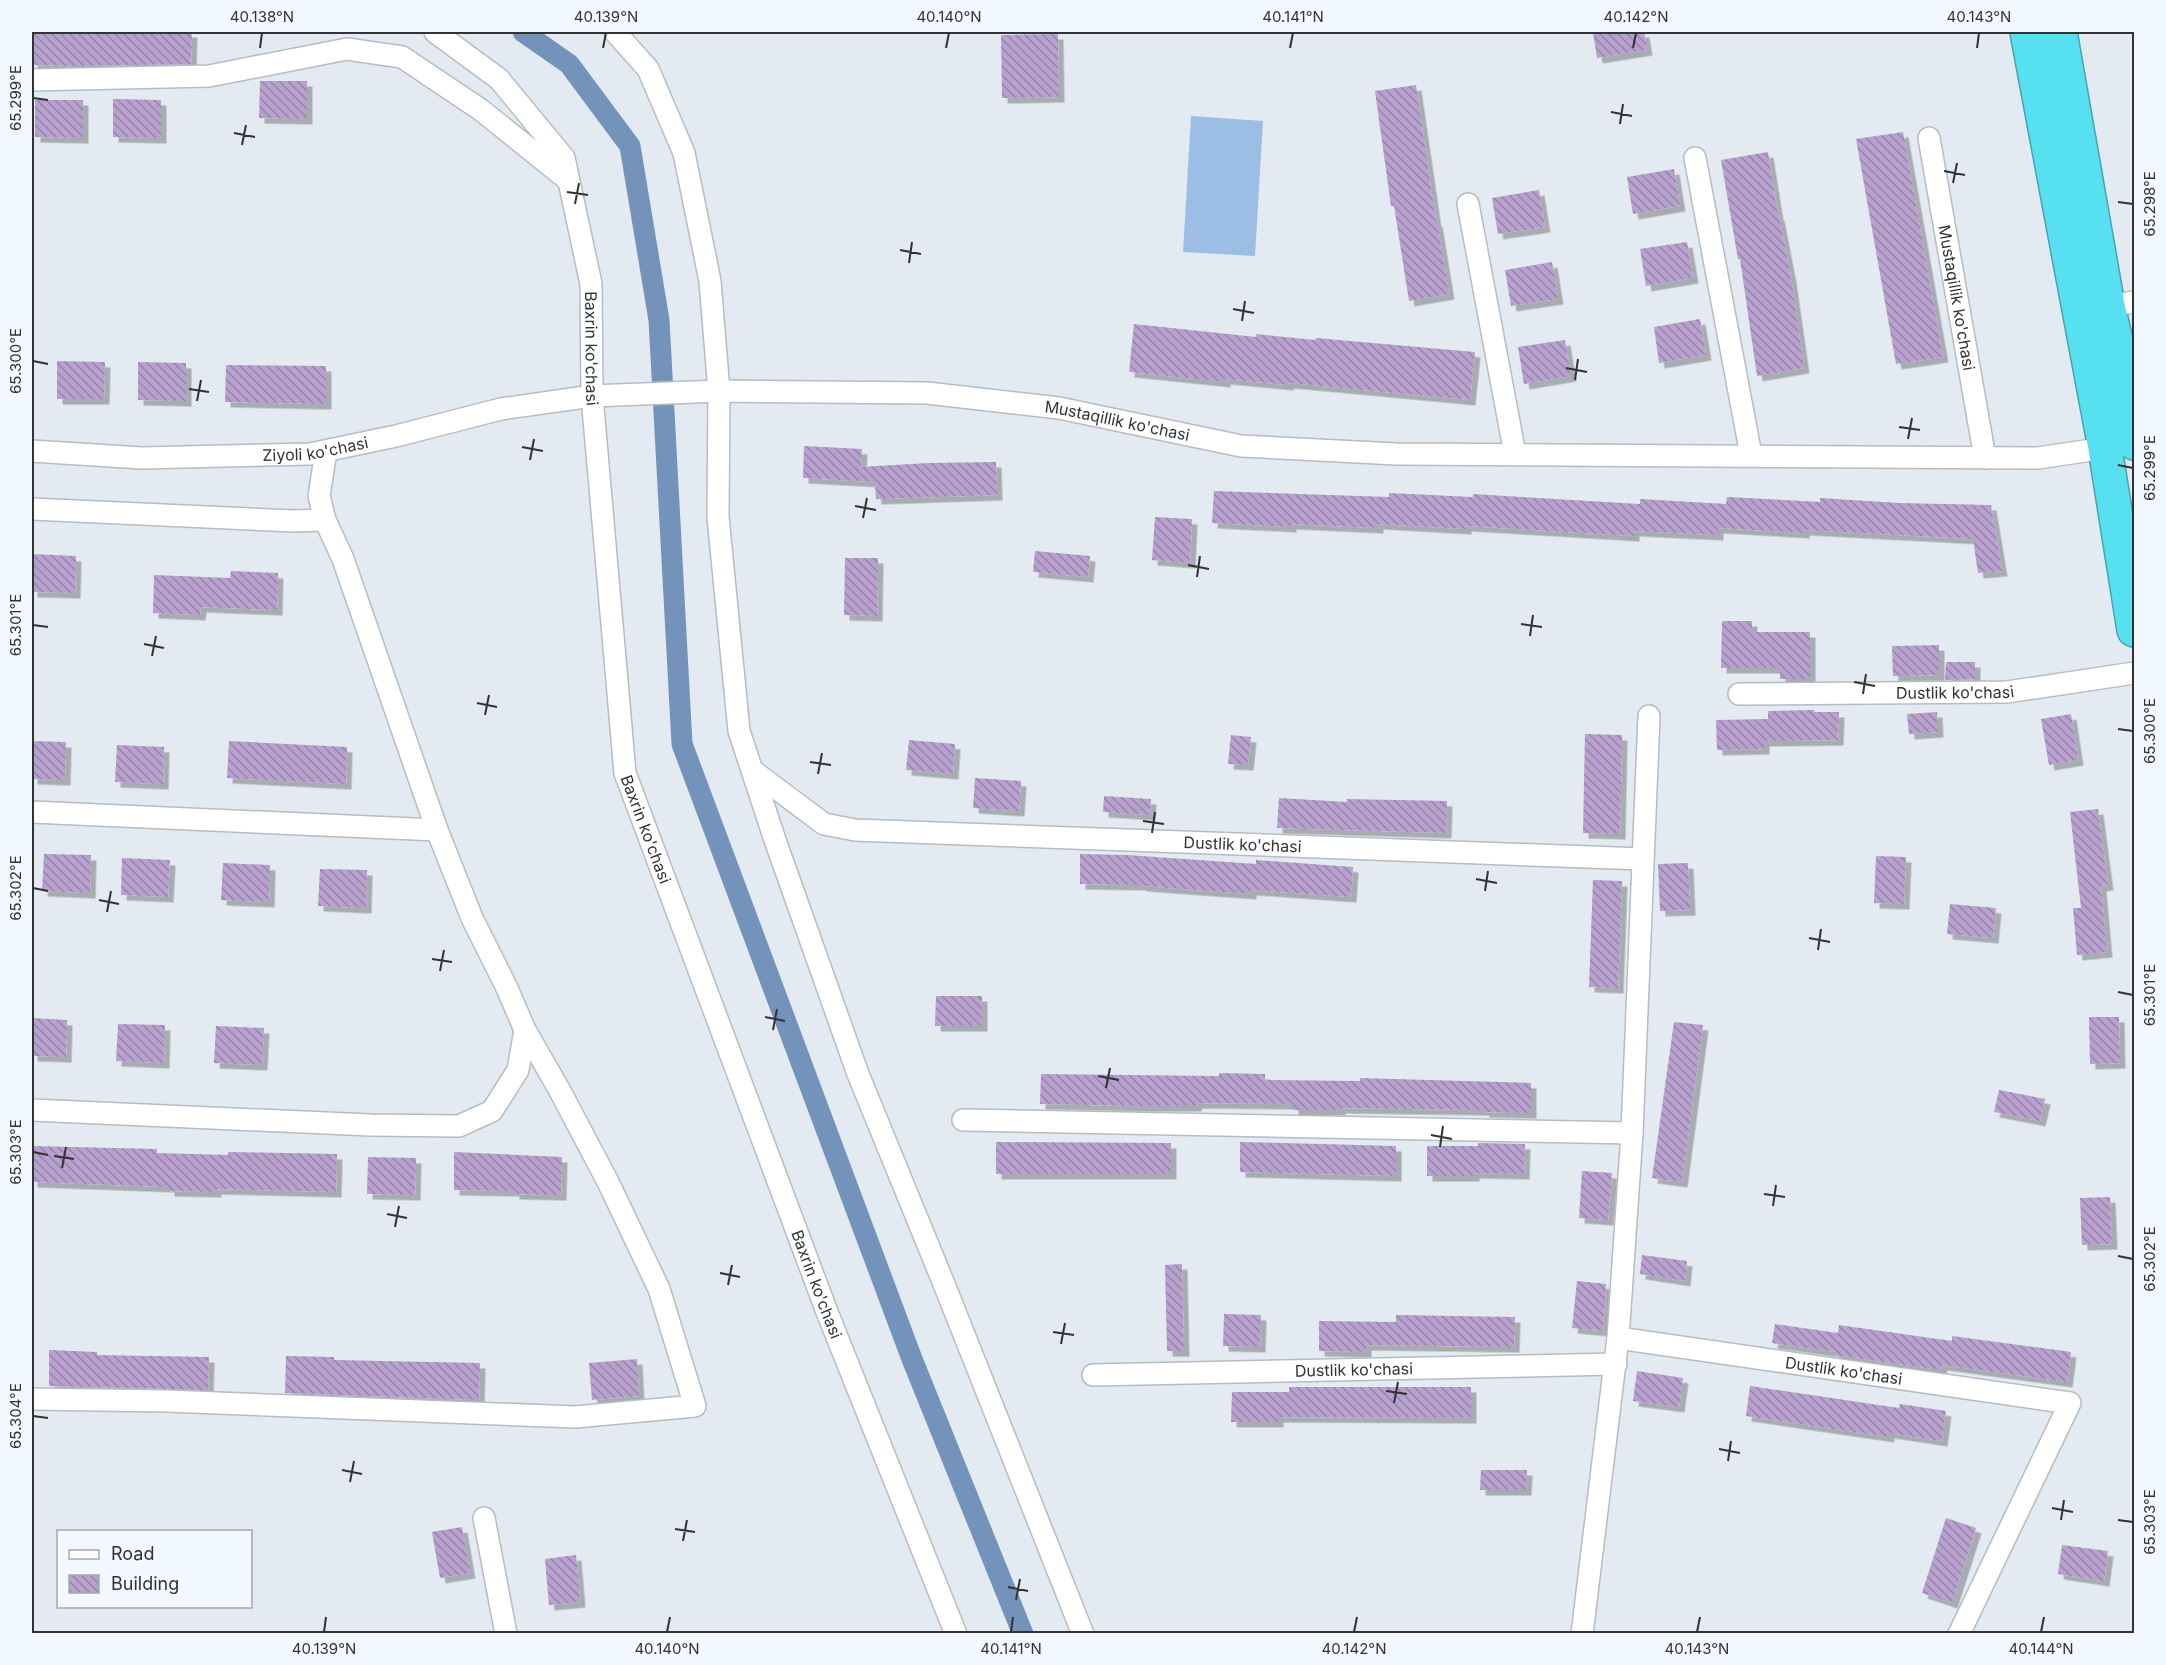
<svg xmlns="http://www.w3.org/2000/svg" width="2166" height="1665" viewBox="0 0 2166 1665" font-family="Inter,sans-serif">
  <defs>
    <pattern id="building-back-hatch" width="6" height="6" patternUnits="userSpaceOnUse" patternTransform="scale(1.5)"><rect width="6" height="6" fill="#b8a1ce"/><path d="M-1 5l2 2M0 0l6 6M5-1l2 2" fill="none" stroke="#9684a8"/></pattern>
    <filter id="shadow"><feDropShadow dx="5.5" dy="5.5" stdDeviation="0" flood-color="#0004"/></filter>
  </defs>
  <rect width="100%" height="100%" fill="#e4eaf2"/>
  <polygon fill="#9dbee4" points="1191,116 1263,121 1255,256 1183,252"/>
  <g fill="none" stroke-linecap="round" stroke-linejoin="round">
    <polyline stroke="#7493bb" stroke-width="21" points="523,32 569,64 630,146 659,320 682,744 912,1359 1023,1634"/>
  </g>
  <g fill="url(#building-back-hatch)" filter="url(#shadow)">
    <polygon points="32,32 192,32 191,64 76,66 32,65"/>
    <polygon points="1593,32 1644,32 1647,50 1597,58"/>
    <polygon points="1058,34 1059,97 1002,98 1001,35"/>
    <polygon points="260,81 307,81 307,119 259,118"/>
    <polygon points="1416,85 1436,222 1437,221 1449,294 1409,301 1394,206 1391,206 1375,91"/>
    <polygon points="113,99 161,100 161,138 113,137"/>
    <polygon points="35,100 83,100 83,138 35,137"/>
    <polygon points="1903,132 1943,357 1896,364 1856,139"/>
    <polygon points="1768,152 1778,215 1779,215 1791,277 1804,368 1757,376 1740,259 1738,259 1721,160"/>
    <polygon points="1674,169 1680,206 1633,214 1627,177"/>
    <polygon points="1539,190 1545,227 1498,234 1492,198"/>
    <polygon points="1687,242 1693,278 1646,286 1640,249"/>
    <polygon points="1552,262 1558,299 1511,306 1505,270"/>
    <polygon points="1700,319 1706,355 1659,363 1654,327"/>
    <polygon points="1134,324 1256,337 1256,334 1315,340 1316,338 1475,352 1470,400 1289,383 1288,385 1225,379 1225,382 1129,372"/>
    <polygon points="1565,340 1571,376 1524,384 1518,347"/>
    <polygon points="57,361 105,362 104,399 57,399"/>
    <polygon points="138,362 186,363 186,401 138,400"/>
    <polygon points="226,365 326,366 326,404 225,402"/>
    <polygon points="804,446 862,449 861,467 928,463 996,462 997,495 876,499 875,482 803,478"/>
    <polygon points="1214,491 1389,497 1389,493 1473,497 1473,494 1640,504 1640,499 1726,504 1727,497 1820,502 1820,498 1899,503 1991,505 2002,571 1978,573 1973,539 1804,530 1804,533 1718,528 1718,535 1634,531 1634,536 1466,526 1466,529 1378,524 1378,528 1291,524 1291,527 1212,523"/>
    <polygon points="1155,517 1192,519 1190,563 1152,560"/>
    <polygon points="1035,551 1090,556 1088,577 1033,572"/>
    <polygon points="32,554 76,556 75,593 32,592"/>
    <polygon points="845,558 878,558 877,616 844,615"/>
    <polygon points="231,571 278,573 277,610 201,607 200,615 153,613 154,575 230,578"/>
    <polygon points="1722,621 1752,621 1752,632 1810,632 1810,679 1780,679 1780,668 1721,668"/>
    <polygon points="1939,645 1939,675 1893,676 1892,646"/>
    <polygon points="1946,662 1975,662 1975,679 1945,680"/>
    <polygon points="1814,710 1814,712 1839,712 1838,740 1764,741 1764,749 1717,750 1716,720 1768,719 1768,711"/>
    <polygon points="1937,712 1938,732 1909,734 1907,714"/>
    <polygon points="2071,714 2078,760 2049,765 2041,719"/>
    <polygon points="1585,734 1622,735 1620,834 1583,833"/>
    <polygon points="1231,735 1251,737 1248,765 1228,764"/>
    <polygon points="909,740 955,744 953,774 906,770"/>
    <polygon points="32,741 66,742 65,780 32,779"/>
    <polygon points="229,741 347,747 346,784 227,778"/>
    <polygon points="117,745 164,747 163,784 115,782"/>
    <polygon points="975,778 1021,781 1019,811 973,808"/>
    <polygon points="1104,796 1151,799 1150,815 1103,812"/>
    <polygon points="1279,798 1347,802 1347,799 1447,801 1446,833 1277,828"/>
    <polygon points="2098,809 2108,885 2101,886 2107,952 2077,955 2073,908 2081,908 2070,812"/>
    <polygon points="44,854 91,855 90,893 42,891"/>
    <polygon points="1080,854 1127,855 1256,864 1256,860 1353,867 1351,897 1251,890 1251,894 1141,886 1141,885 1080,884"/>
    <polygon points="1876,856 1906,857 1904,904 1874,903"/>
    <polygon points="122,858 170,860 168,897 121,895"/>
    <polygon points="223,863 270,865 269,902 221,900"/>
    <polygon points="1688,863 1690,910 1660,911 1658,864"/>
    <polygon points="320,869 367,870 366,908 318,906"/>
    <polygon points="1593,880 1622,881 1618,988 1589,987"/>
    <polygon points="1950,904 1996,908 1993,938 1947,934"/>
    <polygon points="936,996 982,996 982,1026 935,1026"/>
    <polygon points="2089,1017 2119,1017 2120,1063 2090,1064"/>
    <polygon points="32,1018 67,1020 66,1057 32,1056"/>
    <polygon points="1674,1022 1703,1025 1682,1182 1652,1178"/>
    <polygon points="118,1024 165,1025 164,1063 116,1061"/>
    <polygon points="216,1026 264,1028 262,1065 214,1063"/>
    <polygon points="1219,1073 1265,1074 1265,1080 1360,1081 1360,1078 1531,1083 1531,1113 1484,1112 1484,1110 1340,1108 1340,1110 1293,1110 1293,1104 1197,1103 1196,1106 1139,1106 1040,1104 1041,1074 1219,1076"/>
    <polygon points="1999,1090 2045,1099 2040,1121 1994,1112"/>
    <polygon points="996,1142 1171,1143 1171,1174 996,1174"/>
    <polygon points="1240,1142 1396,1146 1396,1176 1240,1172"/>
    <polygon points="1478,1143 1525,1144 1524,1174 1474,1173 1474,1176 1427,1176 1427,1146 1478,1146"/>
    <polygon points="32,1146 157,1149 157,1153 228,1155 228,1152 337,1154 336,1192 216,1189 216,1192 169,1191 169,1187 32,1182"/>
    <polygon points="454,1152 562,1157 561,1195 514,1194 514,1191 454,1190"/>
    <polygon points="368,1157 416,1158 415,1195 367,1194"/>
    <polygon points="1582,1171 1612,1173 1608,1220 1579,1218"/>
    <polygon points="2110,1197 2112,1244 2082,1245 2080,1198"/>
    <polygon points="1642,1255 1687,1261 1685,1281 1640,1274"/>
    <polygon points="1182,1264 1184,1351 1167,1351 1165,1265"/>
    <polygon points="1577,1281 1606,1284 1603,1331 1572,1328"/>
    <polygon points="1224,1314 1261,1315 1260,1347 1223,1346"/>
    <polygon points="1396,1315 1515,1317 1514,1347 1366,1345 1366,1352 1319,1351 1319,1321 1396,1322"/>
    <polygon points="1775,1324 1838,1333 1839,1325 1952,1341 1952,1336 2071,1352 2067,1382 1942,1365 1941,1370 1835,1355 1835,1352 1772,1343"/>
    <polygon points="49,1350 97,1352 97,1355 209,1357 208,1390 49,1386"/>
    <polygon points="286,1356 334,1357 334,1360 480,1363 479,1400 285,1393"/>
    <polygon points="637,1359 639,1396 592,1400 589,1363"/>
    <polygon points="1637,1371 1683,1378 1679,1407 1633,1401"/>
    <polygon points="1750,1386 1899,1408 1900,1404 1946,1411 1942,1441 1889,1433 1889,1437 1746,1416"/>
    <polygon points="1289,1387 1471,1387 1471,1418 1278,1417 1278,1422 1231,1422 1232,1392 1289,1392"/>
    <polygon points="1481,1470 1527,1470 1526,1490 1480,1490"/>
    <polygon points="1946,1518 1976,1528 1952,1603 1922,1593"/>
    <polygon points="462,1527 470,1573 440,1578 432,1532"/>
    <polygon points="2062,1545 2108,1551 2104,1581 2058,1574"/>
    <polygon points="576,1555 580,1602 549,1605 545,1559"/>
  </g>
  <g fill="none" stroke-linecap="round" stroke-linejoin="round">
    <defs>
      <g id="street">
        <path id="s1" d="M 435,32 L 499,79 L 564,158 L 591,284 L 592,396 L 625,773 L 827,1312 L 956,1634"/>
        <polyline points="615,32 648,69 684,153 710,281 719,391 718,517 739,731 775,840 858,1074 944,1284 1083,1634"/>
        <polyline points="32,80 209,76 347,49 402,57 481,110 568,180"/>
        <path id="s2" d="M 1929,138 L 1985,458"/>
        <polyline points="1695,158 1751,455"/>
        <polyline points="1468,204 1515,454"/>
        <polyline points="2108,306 2134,302"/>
        <path id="s3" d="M 32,451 L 142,458 L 310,454 L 396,436 L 501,409 L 592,396 L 719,391 L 927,393 L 1059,408 L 1241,446 L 1396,454 L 2038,458 L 2105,448"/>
        <polyline points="32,509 293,521 325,520"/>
        <path id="s4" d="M 1739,694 L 2007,692 L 2134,673"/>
        <path id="s5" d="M 753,771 L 824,824 L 855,830 L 1643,859"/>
        <polyline points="32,812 437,830"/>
        <polyline points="32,1110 370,1125 459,1126 492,1111 518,1070 525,1030"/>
        <polyline points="963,1120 1632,1133"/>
        <path id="s6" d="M 1618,1338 L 2070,1403 L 1959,1634"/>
        <path id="s7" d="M 1093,1375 L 1616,1364"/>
        <polyline points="32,1399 167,1401 575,1417 695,1406 659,1289 608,1182 560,1091 525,1030 506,986 472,918 437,830 343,559 325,520 319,496 326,451"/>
        <polyline points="484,1518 506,1634"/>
        <polyline points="1582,1634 1618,1338 1632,1133 1649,716"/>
      </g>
      <g id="highway">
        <polyline points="2027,32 2105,448 2134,630"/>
        <polyline points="2060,32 2108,306 2126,384 2134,443"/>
      </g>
    </defs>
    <use href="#street" stroke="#b6bcc3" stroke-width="24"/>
    <use href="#highway" stroke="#49a3af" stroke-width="36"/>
    <use href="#street" stroke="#fff" stroke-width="21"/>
    <use href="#highway" stroke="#57e0f0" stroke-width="33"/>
  </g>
  <path fill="none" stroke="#303235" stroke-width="2" d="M 260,48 L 262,33M 603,48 L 606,33M 946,48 L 949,33M 1290,48 L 1293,33M 1633,48 L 1636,33M 1977,48 L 1979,33M 33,98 L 48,100M 1611,112 L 1632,116M 1620,124 L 1623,104M 234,133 L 255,137M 242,145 L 246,125M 1944,171 L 1965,175M 1953,183 L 1957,163M 567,192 L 588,195M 2118,202 L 2133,204M 575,204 L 579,183M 900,250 L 921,254M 909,263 L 912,242M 1233,309 L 1254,313M 1242,321 L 1245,301M 33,361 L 48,364M 1566,368 L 1587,372M 1575,380 L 1578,359M 189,389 L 209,392M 197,401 L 201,380M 1899,427 L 1920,430M 1908,439 L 1912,418M 522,447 L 543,451M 530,460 L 534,439M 2118,465 L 2133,468M 855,506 L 876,510M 863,518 L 867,498M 1188,565 L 1209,569M 1197,577 L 1200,556M 1521,624 L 1542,627M 33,625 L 48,627M 1530,636 L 1533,615M 144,644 L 164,648M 152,656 L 156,636M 1854,682 L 1875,686M 1863,694 L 1866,674M 477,703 L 497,707M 485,715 L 489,695M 2118,729 L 2133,731M 810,762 L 831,765M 818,774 L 822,753M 1143,821 L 1164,824M 1152,833 L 1155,812M 1476,879 L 1497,883M 33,888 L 48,891M 1485,891 L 1488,871M 99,900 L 119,904M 107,912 L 111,891M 1809,938 L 1830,942M 1818,950 L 1821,929M 432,959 L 452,962M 440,971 L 444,950M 2118,992 L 2133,995M 765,1017 L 785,1021M 773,1030 L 777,1009M 1098,1076 L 1119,1080M 1106,1088 L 1110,1068M 1431,1135 L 1452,1139M 1440,1147 L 1443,1126M 33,1152 L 48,1155M 54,1156 L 74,1159M 62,1168 L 66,1147M 1764,1194 L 1785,1197M 1773,1206 L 1776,1185M 387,1214 L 407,1218M 395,1227 L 399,1206M 2118,1256 L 2133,1259M 720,1273 L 740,1277M 728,1285 L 732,1265M 1053,1332 L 1074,1335M 1061,1344 L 1065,1323M 1386,1391 L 1407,1394M 1394,1403 L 1398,1382M 33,1416 L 48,1418M 1719,1449 L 1740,1453M 1728,1461 L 1731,1441M 342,1470 L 362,1474M 350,1482 L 354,1461M 2052,1508 L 2073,1512M 2061,1520 L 2064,1500M 2118,1520 L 2133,1522M 675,1529 L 695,1532M 683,1541 L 687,1520M 1008,1587 L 1028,1591M 1016,1600 L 1020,1579M 324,1632 L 326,1617M 667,1632 L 670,1617M 1011,1632 L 1013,1617M 1354,1632 L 1357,1617M 1697,1632 L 1700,1617M 2041,1632 L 2044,1617"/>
  <g text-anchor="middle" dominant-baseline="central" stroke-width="5" stroke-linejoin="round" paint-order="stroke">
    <g font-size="16" fill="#303235" stroke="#f2f8ff">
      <text stroke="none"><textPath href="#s2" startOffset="162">Mustaqillik ko'chasi</textPath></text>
      <text stroke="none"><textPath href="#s1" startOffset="375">Baxrin ko'chasi</textPath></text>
      <text stroke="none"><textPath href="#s3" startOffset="1094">Mustaqillik ko'chasi</textPath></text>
      <text stroke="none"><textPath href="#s3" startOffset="284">Ziyoli ko'chasi</textPath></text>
      <text stroke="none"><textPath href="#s4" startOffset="216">Dustlik ko'chasi</textPath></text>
      <text stroke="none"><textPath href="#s1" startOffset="861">Baxrin ko'chasi</textPath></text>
      <text stroke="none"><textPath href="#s5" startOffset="508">Dustlik ko'chasi</textPath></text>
      <text stroke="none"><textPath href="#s1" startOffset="1347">Baxrin ko'chasi</textPath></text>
      <text stroke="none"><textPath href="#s7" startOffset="261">Dustlik ko'chasi</textPath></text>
      <text stroke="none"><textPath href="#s6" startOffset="228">Dustlik ko'chasi</textPath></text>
    </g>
  </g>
  <rect width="2166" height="1665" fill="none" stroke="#f2f8ff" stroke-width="66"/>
  <rect x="57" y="1530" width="195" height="78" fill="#f2f8ff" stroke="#a4a9ae" stroke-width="1.5"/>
  <rect x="69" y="1550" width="30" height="9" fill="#ffffff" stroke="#a4a9ae" stroke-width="1.5"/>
  <text x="111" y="1560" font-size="18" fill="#303235">Road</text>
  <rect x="69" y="1575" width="30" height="18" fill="url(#building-back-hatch)" stroke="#a4a9ae" stroke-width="1.5"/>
  <text x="111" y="1590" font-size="18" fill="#303235">Building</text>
  <rect x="33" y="33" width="2100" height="1599" fill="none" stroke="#303235" stroke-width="2"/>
  <g font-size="15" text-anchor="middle" fill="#303235">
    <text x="262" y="22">40.138°N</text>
    <text x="606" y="22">40.139°N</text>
    <text x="949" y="22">40.140°N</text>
    <text x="1293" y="22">40.141°N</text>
    <text x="1636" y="22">40.142°N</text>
    <text x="1979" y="22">40.143°N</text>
    <text transform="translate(16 98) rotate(-90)" y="5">65.299°E</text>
    <text transform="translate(2150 204) rotate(-90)" y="5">65.298°E</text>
    <text transform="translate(16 361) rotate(-90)" y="5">65.300°E</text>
    <text transform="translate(2150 468) rotate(-90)" y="5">65.299°E</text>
    <text transform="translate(16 625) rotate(-90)" y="5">65.301°E</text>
    <text transform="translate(2150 731) rotate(-90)" y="5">65.300°E</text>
    <text transform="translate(16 888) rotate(-90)" y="5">65.302°E</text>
    <text transform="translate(2150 995) rotate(-90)" y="5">65.301°E</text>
    <text transform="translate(16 1152) rotate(-90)" y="5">65.303°E</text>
    <text transform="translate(2150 1259) rotate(-90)" y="5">65.302°E</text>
    <text transform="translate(16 1416) rotate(-90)" y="5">65.304°E</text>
    <text transform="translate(2150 1522) rotate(-90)" y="5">65.303°E</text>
    <text x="324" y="1654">40.139°N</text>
    <text x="667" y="1654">40.140°N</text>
    <text x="1011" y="1654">40.141°N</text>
    <text x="1354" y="1654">40.142°N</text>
    <text x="1697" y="1654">40.143°N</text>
    <text x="2041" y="1654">40.144°N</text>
  </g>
</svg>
